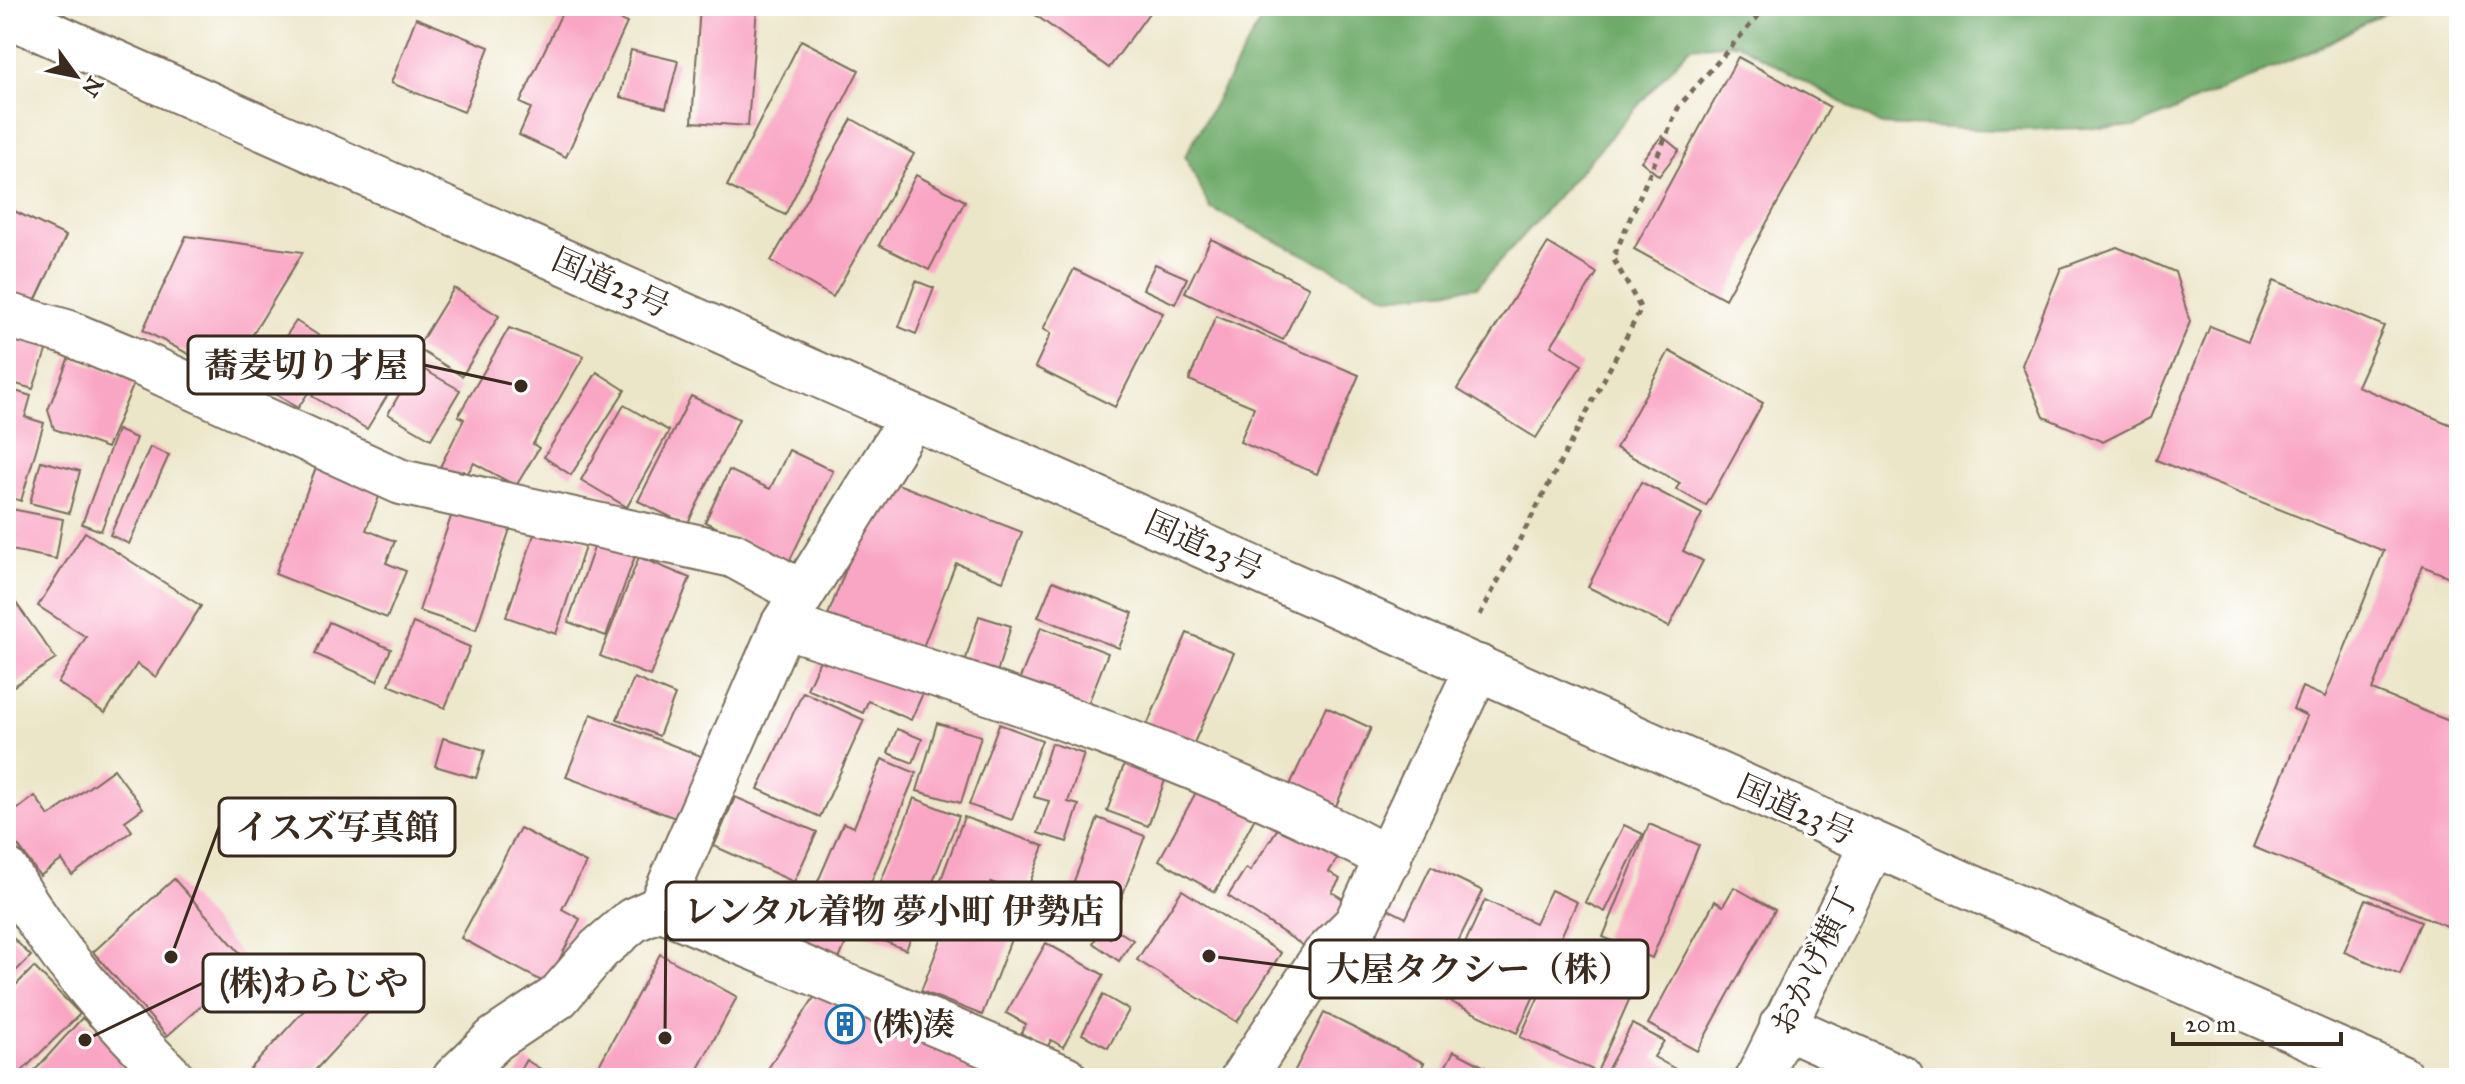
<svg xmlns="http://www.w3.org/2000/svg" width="2465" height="1084" viewBox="0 0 2465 1084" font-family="'IM FELL Great Primer','Noto Serif JP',serif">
  <rect width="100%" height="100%" fill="#fff"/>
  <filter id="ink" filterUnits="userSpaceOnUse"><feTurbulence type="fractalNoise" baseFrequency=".0125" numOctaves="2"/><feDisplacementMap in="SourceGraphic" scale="16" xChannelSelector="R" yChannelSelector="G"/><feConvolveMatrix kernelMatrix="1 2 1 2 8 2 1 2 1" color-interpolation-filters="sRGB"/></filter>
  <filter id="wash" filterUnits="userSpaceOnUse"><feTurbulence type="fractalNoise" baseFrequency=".006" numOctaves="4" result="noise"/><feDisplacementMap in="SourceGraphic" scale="32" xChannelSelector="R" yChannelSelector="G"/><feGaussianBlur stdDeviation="1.8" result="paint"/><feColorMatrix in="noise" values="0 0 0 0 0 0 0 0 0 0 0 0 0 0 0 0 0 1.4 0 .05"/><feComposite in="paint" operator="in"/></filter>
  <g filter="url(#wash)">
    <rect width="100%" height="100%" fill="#ece6c9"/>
    <polygon fill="#6eaa69" stroke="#546a44" stroke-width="2" points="1269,6 2396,6 2315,50 2136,127 1995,130 1882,125 1737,43 1690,47 1477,287 1389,297 1210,208 1185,156"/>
    <g id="blocks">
      <g fill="#f9a6c4">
        <polygon points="565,6 590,6 627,23 566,157 519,135 531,108 520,103"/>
        <polygon points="700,6 757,6 748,126 692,122"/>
        <polygon points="1023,6 1154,6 1109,68"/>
        <polygon points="416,18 489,47 464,112 391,83"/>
        <polygon points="801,40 859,70 785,215 727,186"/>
        <polygon points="631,50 678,61 666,108 620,97"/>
        <polygon points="1738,57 1830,107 1725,299 1634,249"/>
        <polygon points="852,119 914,154 833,297 771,261"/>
        <polygon points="1662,136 1679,150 1659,176 1641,161"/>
        <polygon points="916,175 965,201 929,270 879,245"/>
        <polygon points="6,207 66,236 32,308 6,295"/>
        <polygon points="186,236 303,252 228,375 143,330"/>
        <polygon points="1211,239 1309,287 1283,340 1185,292"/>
        <polygon points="1548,243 1597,273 1551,346 1582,365 1536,438 1457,389"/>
        <polygon points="2117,247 2175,272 2190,322 2150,418 2103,442 2044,417 2022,365 2061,268"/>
        <polygon points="1155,264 1187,278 1175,304 1143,289"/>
        <polygon points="1074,269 1163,313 1115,407 1035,367 1051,333 1043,329"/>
        <polygon points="2274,280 2384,326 2357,386 2459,428 2459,581 2423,566 2372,690 2459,725 2459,931 2253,847 2307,716 2293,709 2302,687 2325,697 2384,551 2156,460 2210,326 2248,341"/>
        <polygon points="916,281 934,288 916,334 899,327"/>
        <polygon points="454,288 499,316 462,376 417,348"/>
        <polygon points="1216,316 1359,375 1317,474 1240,442 1254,407 1189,380"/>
        <polygon points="296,321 335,346 310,387 269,362"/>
        <polygon points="509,328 584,356 533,444 539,448 516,486 474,463 467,474 463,471 458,478 438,471 464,419 458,416"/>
        <polygon points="6,331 48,345 33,389 6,381"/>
        <polygon points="341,345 398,378 367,429 312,396"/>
        <polygon points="1669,351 1763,403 1706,506 1676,489 1680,483 1616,448"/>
        <polygon points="69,357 135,381 107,448 54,429 48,410"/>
        <polygon points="271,365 310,390 298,408 259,384"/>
        <polygon points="416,365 460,390 431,439 388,414"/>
        <polygon points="597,372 625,390 571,475 544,457"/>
        <polygon points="6,388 31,396 25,417 44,423 21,501 6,496"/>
        <polygon points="691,396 739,419 687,525 638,501"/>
        <polygon points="624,405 669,431 627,507 581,480"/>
        <polygon points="117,430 136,438 101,531 82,524"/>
        <polygon points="150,447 169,455 129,544 110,535"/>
        <polygon points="789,450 833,471 789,562 705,522 729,470 770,489"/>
        <polygon points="41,461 80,471 69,513 30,503"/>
        <polygon points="317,465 382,489 366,530 395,541 386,563 406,571 387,618 275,574"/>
        <polygon points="882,478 1022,532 1003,581 956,563 921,652 828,615"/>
        <polygon points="1641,482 1702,514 1683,551 1703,561 1669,627 1588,587"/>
        <polygon points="456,502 513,520 476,630 419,611"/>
        <polygon points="6,508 63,519 56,559 6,549"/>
        <polygon points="537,526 587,541 556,634 506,617"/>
        <polygon points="85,532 201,606 156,677 137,664 105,713 58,683 86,637 38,606"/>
        <polygon points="596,542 635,556 606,636 568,622"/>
        <polygon points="639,557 690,578 650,676 600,656"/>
        <polygon points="1053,581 1133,613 1119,648 1038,617"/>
        <polygon points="6,589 56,659 6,691"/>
        <polygon points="979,616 1011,626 996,676 964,665"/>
        <polygon points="329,622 391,649 377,681 315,654"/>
        <polygon points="413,623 470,647 445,708 389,685"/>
        <polygon points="1041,627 1108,653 1086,709 1018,683"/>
        <polygon points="1187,633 1234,653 1193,745 1147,725"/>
        <polygon points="829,640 928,682 911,720 868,701 863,713 807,689"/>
        <polygon points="634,678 675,695 659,736 617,719"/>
        <polygon points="803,692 864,720 820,817 758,789"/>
        <polygon points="1326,707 1371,728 1336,806 1290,785"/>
        <polygon points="591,714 709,759 686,822 566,777"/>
        <polygon points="937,723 981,736 961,803 917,791"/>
        <polygon points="999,724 1042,740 1012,820 969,805"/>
        <polygon points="897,729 922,739 913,763 888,753"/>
        <polygon points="443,738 485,750 476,778 435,766"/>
        <polygon points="1051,743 1084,754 1068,802 1079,805 1067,842 1038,833 1049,801 1034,797"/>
        <polygon points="1127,757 1168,772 1148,826 1107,811"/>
        <polygon points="882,759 916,773 838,962 779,937 796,894 810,900 843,823 854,827"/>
        <polygon points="114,769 143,808 125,821 132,831 72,875 62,860 40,876 6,829 6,818 35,796 49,816"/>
        <polygon points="1200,785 1256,816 1215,892 1159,860"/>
        <polygon points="735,797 817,832 794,882 714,846"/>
        <polygon points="914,798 959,816 906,950 861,932"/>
        <polygon points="1286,816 1341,852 1329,872 1340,879 1332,892 1346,901 1313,952 1228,896 1246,868 1250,871"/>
        <polygon points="964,817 1044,846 1025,895 991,882 984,902 939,885"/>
        <polygon points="1098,818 1145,836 1113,920 1066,902"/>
        <polygon points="1649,824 1699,845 1652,958 1603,937"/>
        <polygon points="1624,825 1643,834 1605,912 1585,902"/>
        <polygon points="520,828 586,863 562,909 580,919 547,984 461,938"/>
        <polygon points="1431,866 1483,891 1431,996 1358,960 1384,907 1406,918"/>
        <polygon points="174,879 249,963 167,1036 93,952"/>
        <polygon points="1734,887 1775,910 1697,1051 1648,1024 1715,901 1723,906"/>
        <polygon points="1182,890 1281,953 1237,1022 1137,960"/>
        <polygon points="1551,890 1577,902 1517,1033 1440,997 1485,900 1535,923"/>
        <polygon points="2366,899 2422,921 2400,975 2344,952"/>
        <polygon points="983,907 1018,921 982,1015 921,991 949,919 975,928"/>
        <polygon points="1115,929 1133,940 1119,961 1093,943 1100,932 1110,938"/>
        <polygon points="6,931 31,956 6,981"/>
        <polygon points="1046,943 1104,975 1063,1047 1051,1040 1047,1048 1021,1033 1026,1024 1006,1013"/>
        <polygon points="1593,948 1642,971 1597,1072 1520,1037 1550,972 1576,984"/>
        <polygon points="660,954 737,997 693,1078 592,1078"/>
        <polygon points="351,959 387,992 308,1078 242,1078"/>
        <polygon points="34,967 80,1014 15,1078 6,1078 6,995"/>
        <polygon points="817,993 1027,1078 762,1078"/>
        <polygon points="1103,995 1129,1010 1108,1048 1082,1034"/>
        <polygon points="1324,1013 1424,1063 1416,1078 1291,1078"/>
        <polygon points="82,1018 131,1061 117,1078 28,1078"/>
        <polygon points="1632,1024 1664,1041 1654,1057 1686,1075 1684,1078 1603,1078"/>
        <polygon points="1454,1051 1506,1078 1439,1078"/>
        <polygon points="526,1060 555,1078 515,1078"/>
      </g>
    </g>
  </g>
  <g filter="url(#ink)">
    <use href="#blocks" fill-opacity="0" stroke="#796c5a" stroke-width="2"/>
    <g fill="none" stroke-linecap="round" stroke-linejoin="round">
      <defs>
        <g id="minor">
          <polyline points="6,315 66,332 138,362 401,482 733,555 802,593"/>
          <path d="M 783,625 C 989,691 1198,756 1389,859"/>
          <path d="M 6,870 C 52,949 108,1014 172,1078"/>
          <polyline points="660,908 1065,1078"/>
          <polyline points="1782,1025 1901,1078"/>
          <polyline points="455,1078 495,1039 558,997 599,949 633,920 660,908 783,625 912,417"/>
          <polyline points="1243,1078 1324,956 1356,924 1478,667"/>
          <polyline points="1758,1078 1873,845"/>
        </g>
        <polyline id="highway" points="6,14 2401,1078"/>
      </defs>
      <use href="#minor" stroke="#796c5a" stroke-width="48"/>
      <use href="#highway" stroke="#796c5a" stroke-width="48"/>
      <polyline stroke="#796c5a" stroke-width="5" stroke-dasharray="6 6" stroke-linecap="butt" points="1480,615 1641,309 1613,258 1679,106 1767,6"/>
      <use href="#minor" stroke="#fff" stroke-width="44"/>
      <use href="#highway" stroke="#fff" stroke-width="44"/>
    </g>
  </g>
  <defs>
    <symbol id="building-ring" viewBox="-11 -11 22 22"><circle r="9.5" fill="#fff" stroke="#1f6fb2" stroke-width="1.5"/><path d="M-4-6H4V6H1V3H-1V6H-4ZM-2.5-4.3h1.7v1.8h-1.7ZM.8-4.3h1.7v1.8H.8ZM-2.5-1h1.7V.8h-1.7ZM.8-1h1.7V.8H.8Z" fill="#1f6fb2"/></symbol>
  </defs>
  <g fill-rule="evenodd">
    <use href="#building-ring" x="823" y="1002" width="44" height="44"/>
  </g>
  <g text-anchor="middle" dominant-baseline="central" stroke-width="7" stroke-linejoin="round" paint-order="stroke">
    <g font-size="32" fill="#3b2a1e" stroke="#fff">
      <text transform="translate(611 283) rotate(24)">国道23号</text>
      <text transform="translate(1204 546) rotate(24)">国道23号</text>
      <text transform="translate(1796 810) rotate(24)">国道23号</text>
      <text transform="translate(1815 961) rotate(-64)">おかげ横丁</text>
    </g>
    <g font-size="32" font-weight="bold" fill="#3b2a1e" stroke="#fff" text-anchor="start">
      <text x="873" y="1024">(株)湊</text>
    </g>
  </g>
  <path fill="none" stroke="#3b2a1e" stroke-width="3" d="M521 386L424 365M171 957L219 827M665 1038L666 911M1209 956L1310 969M85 1040L203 983"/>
  <g fill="#3b2a1e" stroke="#fff" stroke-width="3">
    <circle cx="521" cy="386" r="8"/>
    <circle cx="171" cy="957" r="8"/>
    <circle cx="665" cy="1038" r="8"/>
    <circle cx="1209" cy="956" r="8"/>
    <circle cx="85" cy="1040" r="8"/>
  </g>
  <g fill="#fff" stroke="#3b2a1e" stroke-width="3">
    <rect x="188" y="336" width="236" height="58" rx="8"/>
    <rect x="219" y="798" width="236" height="58" rx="8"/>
    <rect x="666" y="882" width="455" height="58" rx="8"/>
    <rect x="1310" y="940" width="338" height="58" rx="8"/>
    <rect x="203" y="954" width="221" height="58" rx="8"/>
  </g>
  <g font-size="34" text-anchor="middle" font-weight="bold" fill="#3b2a1e">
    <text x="306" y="377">蕎麦切り才屋</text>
    <text x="337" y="839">イスズ写真館</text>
    <text x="894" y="923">レンタル着物 夢小町 伊勢店</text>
    <text x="1479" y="981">大屋タクシー（株）</text>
    <text x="314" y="995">(株)わらじや</text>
  </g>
  <rect width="2465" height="1084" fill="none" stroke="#fff" stroke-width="32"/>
  <g transform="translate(76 76) rotate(123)" stroke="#ffffff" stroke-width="6" paint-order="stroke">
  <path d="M0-6L14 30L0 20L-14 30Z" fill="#3b2a1e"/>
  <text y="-12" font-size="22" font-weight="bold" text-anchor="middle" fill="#3b2a1e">N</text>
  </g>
  <path d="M2173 1032v12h168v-12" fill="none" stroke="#3b2a1e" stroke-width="4"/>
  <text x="2185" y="1032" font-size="24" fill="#3b2a1e" stroke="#ffffff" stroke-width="6" paint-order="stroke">20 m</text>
</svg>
